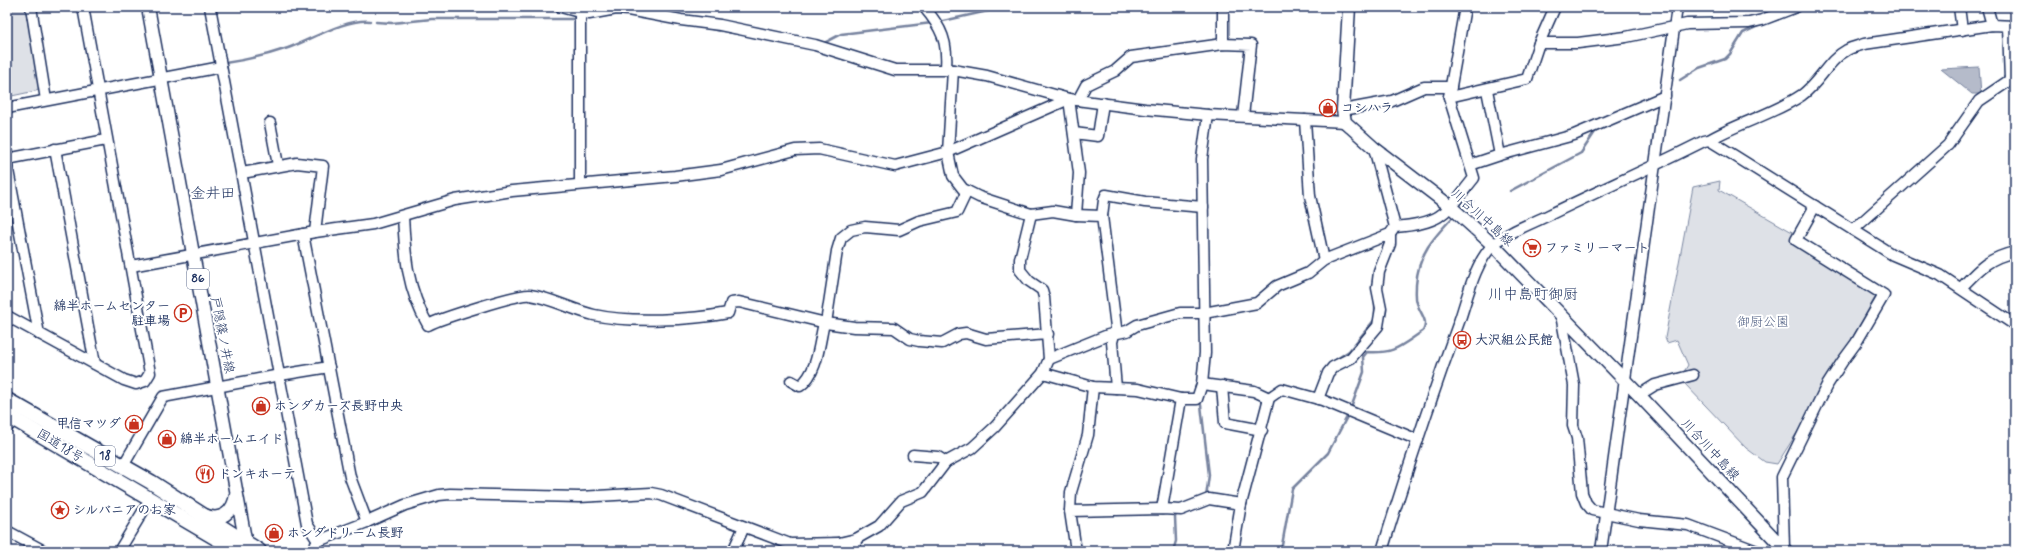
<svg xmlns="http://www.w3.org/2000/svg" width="2022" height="558" viewBox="0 0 2022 558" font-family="Mynerve,'Klee One',sans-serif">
  <rect width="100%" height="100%" fill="#fff"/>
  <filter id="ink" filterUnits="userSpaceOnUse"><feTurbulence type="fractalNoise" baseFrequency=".025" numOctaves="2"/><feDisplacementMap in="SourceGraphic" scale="8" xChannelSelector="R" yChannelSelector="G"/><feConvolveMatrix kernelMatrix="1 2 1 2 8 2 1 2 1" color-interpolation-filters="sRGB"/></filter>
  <g filter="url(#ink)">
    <g fill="#dee1e7" stroke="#7c88a2">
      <polygon points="7,7 25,7 40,90 7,97"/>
      <polygon points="1720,181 1719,190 1794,233 1792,240 1877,294 1812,409 1777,464 1765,462 1746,448 1684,383 1682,375 1688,365 1677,340 1667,343 1665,338 1693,187"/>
    </g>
    <polygon fill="#b5bbca" stroke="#77839f" points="1979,67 1981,94 1972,94 1941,69"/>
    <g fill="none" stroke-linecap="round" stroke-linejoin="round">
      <g stroke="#77839f" stroke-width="2.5">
        <polyline points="1798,10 1805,7"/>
        <polyline points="605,16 622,14"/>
        <polyline points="943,21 1006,7"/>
        <polyline points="376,22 392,23 432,19 577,19"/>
        <polyline points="712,29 738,34"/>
        <polyline points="822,44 841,34 932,23"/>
        <path d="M 225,63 C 246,60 268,55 288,48 C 313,39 344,19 370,21"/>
        <polyline points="1680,80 1699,68 1725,59 1730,54 1743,33 1760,25"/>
        <polyline points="1591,133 1603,128"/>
        <polyline points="1510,191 1581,153 1595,132"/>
        <polyline points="1463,206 1473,201"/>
        <polyline points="1375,299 1375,314"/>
        <polyline points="1329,364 1349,351 1375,319"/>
        <polyline points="1201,405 1209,475 1206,497"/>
        <path d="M 1351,408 L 1364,372 L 1363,357 L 1367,352 C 1395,354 1400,346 1423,331 C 1429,320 1420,314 1417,303 C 1415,297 1416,291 1416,285 C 1418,254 1433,238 1453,217"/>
        <polyline points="832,538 845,537"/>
        <polyline points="305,551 309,548"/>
        <polyline points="1173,551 1176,541 1175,517 1177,513"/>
        <polyline points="1281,551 1292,489 1328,453 1349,413"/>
      </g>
      <defs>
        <g id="minor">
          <polyline points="31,7 46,100"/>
          <polyline points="210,7 307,524 318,541"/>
          <polyline points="561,7 579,12"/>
          <polyline points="580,7 589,14 616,9 628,10 681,20 720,25 815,45 895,70 953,70 987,76 1069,99 1145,109 1208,115 1345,122"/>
          <polyline points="580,7 580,184"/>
          <path d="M 924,7 C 942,28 948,42 946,70"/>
          <polyline points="1959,7 1962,30"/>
          <polyline points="1987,7 1992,25"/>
          <polyline points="2008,27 2010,80"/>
          <polyline points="1539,43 1555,7"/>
          <polyline points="1223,44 1223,7"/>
          <polyline points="953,70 948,152 953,176 963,189 979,197 1031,214 1053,211 1076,215 1102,216"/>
          <polyline points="1487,90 1500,155"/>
          <polyline points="1449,97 1527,79 1539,43 1578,43 1626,37 1687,24 1749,23 1762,20 1796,7"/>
          <polyline points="1069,99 1079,173 1076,215"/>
          <polyline points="1078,100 1086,85 1115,71 1131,57 1223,44 1251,45 1243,116"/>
          <polyline points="7,108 221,67"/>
          <polyline points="1343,110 1392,101 1424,87 1451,87"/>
          <polyline points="1305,120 1310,196 1324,260"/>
          <polyline points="270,123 278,165"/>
          <polyline points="1074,133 1098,136 1103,103"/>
          <path d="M 1709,140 C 1738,123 1774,114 1802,95 C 1820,82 1828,60 1847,50 C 1852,47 1859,46 1864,44 L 1992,25 L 2015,26"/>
          <polyline points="1374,148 1395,227"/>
          <polyline points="55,149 95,364"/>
          <polyline points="7,159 106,140"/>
          <polyline points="7,165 39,334"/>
          <polyline points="1470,165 1500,155 1574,135 1665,96"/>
          <polyline points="242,173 297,163 323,166 315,232"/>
          <path d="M 403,216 C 405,256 407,289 428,325 C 439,319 520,293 530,295 C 551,298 572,310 594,315 C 630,323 691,320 728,313 L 731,303 L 739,302 L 826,323 L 854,327 L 894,328 L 910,339 L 919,341 L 942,343 L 959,334 L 966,333 L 986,339 L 1048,334"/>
          <polyline points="1853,230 1948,145 1979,101 2010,80 2015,79"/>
          <polyline points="303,234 350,477 367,522"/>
          <polyline points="131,266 315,232 373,224 455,200 512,191 675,176 721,170 795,150 819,149 895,166 948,152 1069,99"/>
          <path d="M 1961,288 C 1979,269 1988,258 2015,252"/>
          <polyline points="1561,315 1574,385 1573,426 1577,438 1582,493 1586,503 1592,510 1639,520 1688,525 1757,551"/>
          <polyline points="7,316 124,380 136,384 145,381 150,373 83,7"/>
          <polyline points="826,323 837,251 841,238 851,230 865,227 899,230 919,221 957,212 967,191"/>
          <path d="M 1049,359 L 1108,335 L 1127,331 L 1137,325 L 1180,313 L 1204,313 L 1257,303 L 1277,286 L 1308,273 L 1324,260 L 1390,234 L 1395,227 C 1443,223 1445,214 1474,178 L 1449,97 L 1465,7"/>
          <polyline points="1043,373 1093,387 1138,389 1181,399 1197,399 1202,384 1205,353 1202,159 1208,115"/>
          <path d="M 791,381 L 800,386 C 818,373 819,343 824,323"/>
          <polyline points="1202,384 1254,391 1269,398"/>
          <polyline points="1222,386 1225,423 1262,430"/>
          <polyline points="1116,388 1112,342 1116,327 1102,216 1104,200 1106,195 1145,202 1203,207"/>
          <polyline points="1639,395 1655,385 1693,375"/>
          <polyline points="1318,399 1328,373 1333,367 1351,358 1378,326 1381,308 1377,288 1379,272 1390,244 1390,234"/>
          <polyline points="7,427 15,420"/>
          <polyline points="913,455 938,457 946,462"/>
          <polyline points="123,466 163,397 280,375 329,367"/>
          <polyline points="1162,509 1181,399"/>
          <polyline points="1070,511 1071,492 1088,435 1093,387"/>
          <polyline points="7,531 44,551"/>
          <polyline points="1784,548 1782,477 1826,387 1842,362 1856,343 1884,295 1796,240 1815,206"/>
          <polyline points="119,551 145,508"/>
          <polyline points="312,551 318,541 367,522 405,505 439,495 450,494 579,497 651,493 661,495 790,544 839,543 856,539 879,526 901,501 923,492 946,462 972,448 995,427 1043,373 1049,359 1044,297 1042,290 1029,281 1020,270 1020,259 1031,214"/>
          <polyline points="733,551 744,527"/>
          <polyline points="855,551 856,539"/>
          <polyline points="1076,551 1070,511 1162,509 1181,510 1209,499 1241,504"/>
          <polyline points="1233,551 1241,504 1269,398 1282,389 1322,400 1418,440"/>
          <path d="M 1382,551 C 1406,473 1432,395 1460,319 C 1468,295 1475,263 1493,245 C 1505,233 1533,223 1549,215 C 1600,190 1653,167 1704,141 L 1709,140 L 1735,156 L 1893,255 L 1940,275 L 2015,325"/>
          <polyline points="1601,551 1677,7"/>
        </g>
        <g id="major">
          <polyline points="148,7 247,550"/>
          <polyline points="1349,7 1343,110 1345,122 1374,148 1451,207 1493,245 1639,395 1786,551"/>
          <path d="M 204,515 C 221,522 233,513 236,495"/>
        </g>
        <g id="highway">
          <polyline points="7,400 151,482 259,551"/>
          <polyline points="7,415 238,551"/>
        </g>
      </defs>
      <use href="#minor" stroke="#1b2f5e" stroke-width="13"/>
      <use href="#major" stroke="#1b2f5e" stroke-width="15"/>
      <use href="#highway" stroke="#1b2f5e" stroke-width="17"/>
      <use href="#minor" stroke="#fff" stroke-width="10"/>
      <use href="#major" stroke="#fff" stroke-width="12"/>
      <use href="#highway" stroke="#fff" stroke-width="14"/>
    </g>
  </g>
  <defs>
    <symbol id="shop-ring" viewBox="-11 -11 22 22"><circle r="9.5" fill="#fff" stroke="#c8321e" stroke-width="1.5"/><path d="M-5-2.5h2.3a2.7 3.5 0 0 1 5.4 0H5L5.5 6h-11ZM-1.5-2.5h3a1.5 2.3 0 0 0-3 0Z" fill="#c8321e"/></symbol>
    <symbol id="supermarket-ring" viewBox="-11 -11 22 22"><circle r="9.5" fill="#fff" stroke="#c8321e" stroke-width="1.5"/><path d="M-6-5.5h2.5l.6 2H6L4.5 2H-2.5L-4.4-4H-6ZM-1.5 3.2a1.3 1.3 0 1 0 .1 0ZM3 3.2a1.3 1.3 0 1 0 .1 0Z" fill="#c8321e"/></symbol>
    <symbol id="parking-ring" viewBox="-11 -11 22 22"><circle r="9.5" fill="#fff" stroke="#c8321e" stroke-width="1.5"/><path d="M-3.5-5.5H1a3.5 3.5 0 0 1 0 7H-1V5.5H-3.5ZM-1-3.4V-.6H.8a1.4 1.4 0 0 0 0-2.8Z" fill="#c8321e"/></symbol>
    <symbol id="bus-ring" viewBox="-11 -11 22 22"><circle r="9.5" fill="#fff" stroke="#c8321e" stroke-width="1.5"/><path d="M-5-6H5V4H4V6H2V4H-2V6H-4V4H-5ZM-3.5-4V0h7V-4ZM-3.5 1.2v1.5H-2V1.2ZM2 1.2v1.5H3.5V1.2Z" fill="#c8321e"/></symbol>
    <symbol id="restaurant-ring" viewBox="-11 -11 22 22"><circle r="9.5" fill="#fff" stroke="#c8321e" stroke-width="1.5"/><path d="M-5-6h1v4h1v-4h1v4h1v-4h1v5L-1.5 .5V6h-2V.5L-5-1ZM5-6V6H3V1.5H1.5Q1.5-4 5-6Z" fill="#c8321e"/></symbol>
    <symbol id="sight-ring" viewBox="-11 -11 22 22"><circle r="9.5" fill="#fff" stroke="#c8321e" stroke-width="1.5"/><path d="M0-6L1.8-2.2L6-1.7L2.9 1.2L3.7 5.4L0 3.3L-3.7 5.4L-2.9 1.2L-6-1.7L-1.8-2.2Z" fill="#c8321e"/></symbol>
  </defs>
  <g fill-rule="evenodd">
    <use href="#shop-ring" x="1318" y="98" width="20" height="20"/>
    <use href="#supermarket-ring" x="1522" y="238" width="20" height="20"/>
    <use href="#parking-ring" x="173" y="303" width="20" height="20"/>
    <use href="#bus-ring" x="1452" y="330" width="20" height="20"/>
    <use href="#shop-ring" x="251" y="396" width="20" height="20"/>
    <use href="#shop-ring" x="124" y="414" width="20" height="20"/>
    <use href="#shop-ring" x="157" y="429" width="20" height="20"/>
    <use href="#restaurant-ring" x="195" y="464" width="20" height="20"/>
    <use href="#sight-ring" x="50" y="500" width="20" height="20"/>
    <use href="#shop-ring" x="264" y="523" width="20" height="20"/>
  </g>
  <g text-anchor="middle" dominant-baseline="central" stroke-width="4" stroke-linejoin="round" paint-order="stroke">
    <g fill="#fff" stroke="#5f6d8e" stroke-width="1">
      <rect x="187" y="269" width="22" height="20" rx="3"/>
      <rect x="95" y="446" width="20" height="20" rx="3"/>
    </g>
    <g font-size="12" font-weight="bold" fill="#1b2f5e">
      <text x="198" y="279">86</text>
      <text x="105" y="456">18</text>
    </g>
    <g font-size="13" font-weight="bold" fill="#1b2f5e" stroke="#fff" text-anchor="start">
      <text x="1341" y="108">コシハラ</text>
      <text x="1545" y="248">ファミリーマート</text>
      <text x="170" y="306" text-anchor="end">綿半ホームセンター<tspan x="170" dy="15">駐車場</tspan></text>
      <text x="1475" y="340">大沢組公民館</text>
      <text x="274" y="406">ホンダカーズ長野中央</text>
      <text x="121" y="424" text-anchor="end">甲信マツダ</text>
      <text x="180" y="439">綿半ホームエイド</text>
      <text x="218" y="474">ドンキホーテ</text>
      <text x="73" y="510">シルバニアのお家</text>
      <text x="287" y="533">ホンダドリーム長野</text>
    </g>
    <g font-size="13" fill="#1b2f5e" stroke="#fff">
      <text transform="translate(1482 218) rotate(42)">川合川中島線</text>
      <text transform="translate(222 335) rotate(79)">戸隠篠ノ井線</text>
      <text transform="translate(60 446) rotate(31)">国道18号</text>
      <text transform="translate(1710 450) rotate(47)">川合川中島線</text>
    </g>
    <g font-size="13" fill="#4c5c80" stroke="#fff">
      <text x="1763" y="322">御厨公園</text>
    </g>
    <g font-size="15" fill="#1b2f5e" stroke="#fff">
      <text x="213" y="194">金井田</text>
      <text x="1533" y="295">川中島町御厨</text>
    </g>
  </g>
  <rect width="2022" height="558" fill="none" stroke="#fff" stroke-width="24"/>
  <rect x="12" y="12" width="1998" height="534" fill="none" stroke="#1b2f5e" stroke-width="1.5" filter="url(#ink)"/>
</svg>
